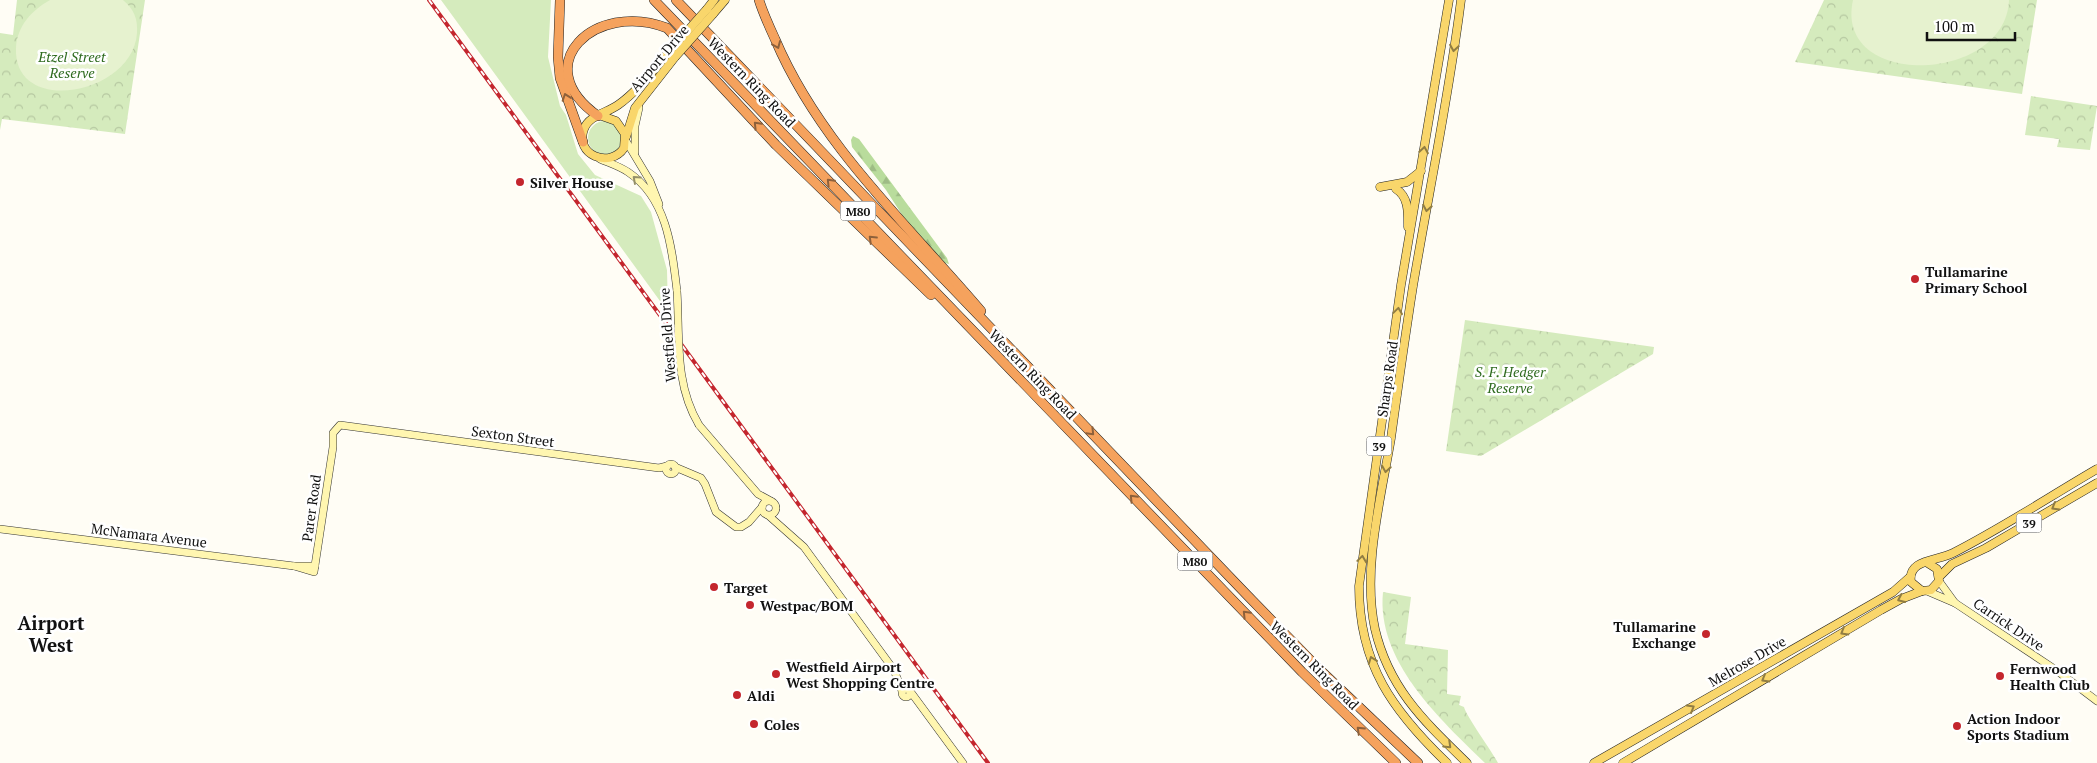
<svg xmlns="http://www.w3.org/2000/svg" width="2097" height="763" viewBox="0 0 2097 763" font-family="'PT Serif',serif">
  <defs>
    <pattern id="forest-firs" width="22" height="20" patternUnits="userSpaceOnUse" patternTransform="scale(1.25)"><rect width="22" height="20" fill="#b9dc9c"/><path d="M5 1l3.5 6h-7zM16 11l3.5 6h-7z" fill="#9ebc85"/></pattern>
    <pattern id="park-crowns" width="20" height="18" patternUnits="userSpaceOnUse" patternTransform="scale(1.25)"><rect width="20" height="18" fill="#d5ebbd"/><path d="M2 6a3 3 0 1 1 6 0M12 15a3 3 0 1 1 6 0" fill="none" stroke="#b6c8a1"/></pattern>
  </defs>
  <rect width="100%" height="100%" fill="#fffdf5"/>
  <g fill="#d5ebbd">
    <polygon points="441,0 551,0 548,57 560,106 566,115 578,154 595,175 641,196 651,212 667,270 668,312"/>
    <circle cx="605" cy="138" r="17"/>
  </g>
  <polygon fill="url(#forest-firs)" points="853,136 859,139 947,258 949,264 945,263 908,224 886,190 852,147 851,140"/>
  <g fill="url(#park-crowns)">
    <polygon points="17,0 145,0 125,134 2,119 0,130 0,33 13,35"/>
    <polygon points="1824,0 2037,0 2022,94 1795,62"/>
    <polygon points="2031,96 2097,106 2090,150 2057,147 2059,139 2025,135"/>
    <polygon points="1465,320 1654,347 1653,354 1481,456 1446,451"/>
    <path d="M 1383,592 L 1411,597 L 1405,644 L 1448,650 L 1447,694 L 1461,696 L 1459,705 L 1464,707 C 1466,716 1492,751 1498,763 L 1485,763 C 1440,719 1376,661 1383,592 Z"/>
  </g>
  <g fill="#e6f2cf">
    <path d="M 50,0 L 123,0 C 134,9 138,19 137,33 C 133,95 13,117 16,48 C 17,26 32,10 50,0 Z"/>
    <path d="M 1853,0 L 2009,0 C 2006,84 1833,90 1853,0 Z"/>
  </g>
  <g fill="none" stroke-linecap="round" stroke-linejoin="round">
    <defs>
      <g id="secondary">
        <polyline points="626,141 650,181 659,204"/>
        <polyline points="635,152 635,126 639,108"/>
        <path d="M 600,159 C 609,163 619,166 628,172 C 667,198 672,248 677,291"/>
        <polyline points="699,425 758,494 771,501"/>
        <circle cx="671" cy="469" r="5"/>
        <polyline points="675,467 701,478 705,484 716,512 736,527 741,527 749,522 762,507"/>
        <circle cx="769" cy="508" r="7"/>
        <polyline points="769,516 804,547 894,670 902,691"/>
        <polyline points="0,529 294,566 315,566"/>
        <polyline points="294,566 314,572 333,447 333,433 340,425 659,468 667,466"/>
        <polyline points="1939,581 1955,603"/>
        <polyline points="1927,591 1955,603 2056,670 2097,701"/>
        <circle cx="906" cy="693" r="4"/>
        <polyline points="910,691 963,763"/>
      </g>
      <g id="primary">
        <path d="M 1461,0 C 1449,96 1429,191 1413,286 C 1405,337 1398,387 1391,438 C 1381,498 1362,569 1375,629 C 1389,689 1425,722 1467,763"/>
        <polyline points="707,9 714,0"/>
        <polyline points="713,14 725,0"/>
        <path d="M 599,115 L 616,121 L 625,134 L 624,148 C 610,169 574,155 584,129 C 589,115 607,113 618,105 C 638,91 653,70 669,52"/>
        <polyline points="626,137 635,108 675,57"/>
        <polyline points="1380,187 1407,182 1421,171"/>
        <path d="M 1396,189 C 1409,197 1408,213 1408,227"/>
        <path d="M 1926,562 L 1937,569 L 1939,581 L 1931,590 L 1922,591 L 1911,582 C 1907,559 1938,561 1953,553 C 2002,528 2049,497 2097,469"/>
        <polyline points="1939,577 1952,564 1986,548 2097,483"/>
        <path d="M 1447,763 C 1393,711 1359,665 1359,586 L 1401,285 L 1449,0"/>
        <polyline points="1594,763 1893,592 1910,577"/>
        <polyline points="1623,763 1881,610 1901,599 1922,591"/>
      </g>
      <g id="highway">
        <polyline points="560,0 558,57 560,78 583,142"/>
        <polyline points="654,0 1302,672 1396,763"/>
        <polyline points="676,0 1247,595 1319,669 1418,763"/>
        <path d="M 759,0 C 763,13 769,26 775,39 C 820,145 908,225 981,311"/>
        <path d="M 598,116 C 526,65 595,0 667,28 L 776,145 L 931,295"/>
      </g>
    </defs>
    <use href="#secondary" stroke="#333" stroke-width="8"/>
    <use href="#primary" stroke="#222" stroke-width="9"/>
    <use href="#highway" stroke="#222" stroke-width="10"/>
    <use href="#secondary" stroke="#fff6b0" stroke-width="7"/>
    <use href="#primary" stroke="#f9d66b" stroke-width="8"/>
    <use href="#highway" stroke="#f5a25d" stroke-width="9"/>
    <defs>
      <polyline id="rail" points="429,0 988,763"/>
    </defs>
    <use href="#rail" stroke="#c4262e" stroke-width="4"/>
    <use href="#rail" stroke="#fff" stroke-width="2" stroke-dasharray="5.5" stroke-linecap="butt"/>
    <defs>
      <path id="secondary-bridge" d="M 677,291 C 680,337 674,383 699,425"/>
      <g id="primary-bridge">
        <polyline points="669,52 707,9"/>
        <polyline points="675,57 713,14"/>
      </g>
    </defs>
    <use href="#secondary-bridge" stroke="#333" stroke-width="8" stroke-linecap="butt"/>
    <use href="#primary-bridge" stroke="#222" stroke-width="9" stroke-linecap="butt"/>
    <use href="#secondary-bridge" stroke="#fff6b0" stroke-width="7"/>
    <use href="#primary-bridge" stroke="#f9d66b" stroke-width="8"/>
  </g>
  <defs><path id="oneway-chevron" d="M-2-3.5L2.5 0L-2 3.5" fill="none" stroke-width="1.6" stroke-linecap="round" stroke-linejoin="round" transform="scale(1.25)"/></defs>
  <g stroke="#8e613b">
    <use href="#oneway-chevron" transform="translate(777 45) rotate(67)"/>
    <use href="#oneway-chevron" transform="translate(566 97) rotate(-109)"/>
    <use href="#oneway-chevron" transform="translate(757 125) rotate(-134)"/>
    <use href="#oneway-chevron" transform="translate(830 182) rotate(-134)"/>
    <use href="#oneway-chevron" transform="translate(872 239) rotate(-136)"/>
    <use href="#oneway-chevron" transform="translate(1091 432) rotate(46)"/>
    <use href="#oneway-chevron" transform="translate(1133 498) rotate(-134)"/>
    <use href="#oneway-chevron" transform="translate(1246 614) rotate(-134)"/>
    <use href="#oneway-chevron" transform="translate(1360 730) rotate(-136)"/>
  </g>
  <g stroke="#917d42">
    <use href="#oneway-chevron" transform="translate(1454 48) rotate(99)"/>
    <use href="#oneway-chevron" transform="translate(1424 150) rotate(-81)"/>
    <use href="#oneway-chevron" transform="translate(1427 208) rotate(100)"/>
    <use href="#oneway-chevron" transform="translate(1398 311) rotate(-82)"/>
    <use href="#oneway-chevron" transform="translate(1386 469) rotate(99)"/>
    <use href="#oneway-chevron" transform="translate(2055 507) rotate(150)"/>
    <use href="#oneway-chevron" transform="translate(1362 559) rotate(-82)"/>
    <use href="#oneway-chevron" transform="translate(1901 599) rotate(155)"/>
    <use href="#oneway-chevron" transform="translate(1844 632) rotate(149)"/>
    <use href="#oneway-chevron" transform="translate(1372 660) rotate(-110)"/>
    <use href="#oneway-chevron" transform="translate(1765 679) rotate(150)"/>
    <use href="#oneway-chevron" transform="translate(1691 708) rotate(-30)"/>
    <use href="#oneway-chevron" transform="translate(1448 745) rotate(44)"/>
  </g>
  <use stroke="#948f68" href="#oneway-chevron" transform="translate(636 179) rotate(-138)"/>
  <g fill="#c4262e" stroke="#fff" stroke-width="2">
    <circle cx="520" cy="182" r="5"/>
    <circle cx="1915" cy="279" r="5"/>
    <circle cx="714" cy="587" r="5"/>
    <circle cx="750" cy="605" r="5"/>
    <circle cx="1706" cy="634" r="5"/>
    <circle cx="776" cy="674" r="5"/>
    <circle cx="2000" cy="676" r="5"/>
    <circle cx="737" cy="695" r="5"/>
    <circle cx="754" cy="724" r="5"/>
    <circle cx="1957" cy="726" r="5"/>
  </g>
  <g text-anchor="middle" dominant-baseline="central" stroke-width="5" stroke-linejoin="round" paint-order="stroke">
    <g fill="#fff" stroke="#585858" stroke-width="1">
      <rect x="840.5" y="201.5" width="35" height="19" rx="4"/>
      <rect x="1366.5" y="436.5" width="25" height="19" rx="4"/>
      <rect x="2016.5" y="513.5" width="25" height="19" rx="4"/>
      <rect x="1177.5" y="551.5" width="35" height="19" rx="4"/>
    </g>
    <g font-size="12" font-weight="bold" fill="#111">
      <text x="858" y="211">M80</text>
      <text x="1379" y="446">39</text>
      <text x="2029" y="523">39</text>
      <text x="1195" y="561">M80</text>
    </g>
    <g font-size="14" font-style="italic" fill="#2f6b1f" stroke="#fff">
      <text x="72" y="56">Etzel Street<tspan x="72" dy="16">Reserve</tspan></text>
      <text x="1510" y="371">S. F. Hedger<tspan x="1510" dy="16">Reserve</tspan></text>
    </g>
    <g font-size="14" fill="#111" stroke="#fff">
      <text transform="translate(659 58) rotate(-50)">Airport Drive</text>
      <text transform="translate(752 82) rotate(46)">Western Ring Road</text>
      <text transform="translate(667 335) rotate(-94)">Westfield Drive</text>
      <text transform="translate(1033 374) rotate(46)">Western Ring Road</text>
      <text transform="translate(1387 379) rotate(-82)">Sharps Road</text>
      <text transform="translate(513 436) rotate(8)">Sexton Street</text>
      <text transform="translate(311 508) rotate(-82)">Parer Road</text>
      <text transform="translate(149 535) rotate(7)">McNamara Avenue</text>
      <text transform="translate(2009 624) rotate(34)">Carrick Drive</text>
      <text transform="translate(1747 661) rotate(-30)">Melrose Drive</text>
      <text transform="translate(1315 665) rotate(45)">Western Ring Road</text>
    </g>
    <g font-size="14" font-weight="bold" fill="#111" stroke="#fff" text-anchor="start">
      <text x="530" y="182">Silver House</text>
      <text x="1925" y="271">Tullamarine<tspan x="1925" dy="16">Primary School</tspan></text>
      <text x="724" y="587">Target</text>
      <text x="760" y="605">Westpac/BOM</text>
      <text x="1696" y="626" text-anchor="end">Tullamarine<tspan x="1696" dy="16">Exchange</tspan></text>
      <text x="786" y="666">Westfield Airport<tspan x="786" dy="16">West Shopping Centre</tspan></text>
      <text x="2010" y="668">Fernwood<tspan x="2010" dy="16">Health Club</tspan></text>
      <text x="747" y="695">Aldi</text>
      <text x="1967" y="718">Action Indoor<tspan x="1967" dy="16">Sports Stadium</tspan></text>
      <text x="764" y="724">Coles</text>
    </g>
    <g font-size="19" font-weight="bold" fill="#111" stroke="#fff">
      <text x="51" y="622">Airport<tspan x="51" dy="22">West</tspan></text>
    </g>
  </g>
  <path d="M1927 32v8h88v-8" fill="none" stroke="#111111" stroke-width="2.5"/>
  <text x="1934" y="32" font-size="15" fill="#111111" stroke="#ffffff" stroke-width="4" paint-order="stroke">100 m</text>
</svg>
